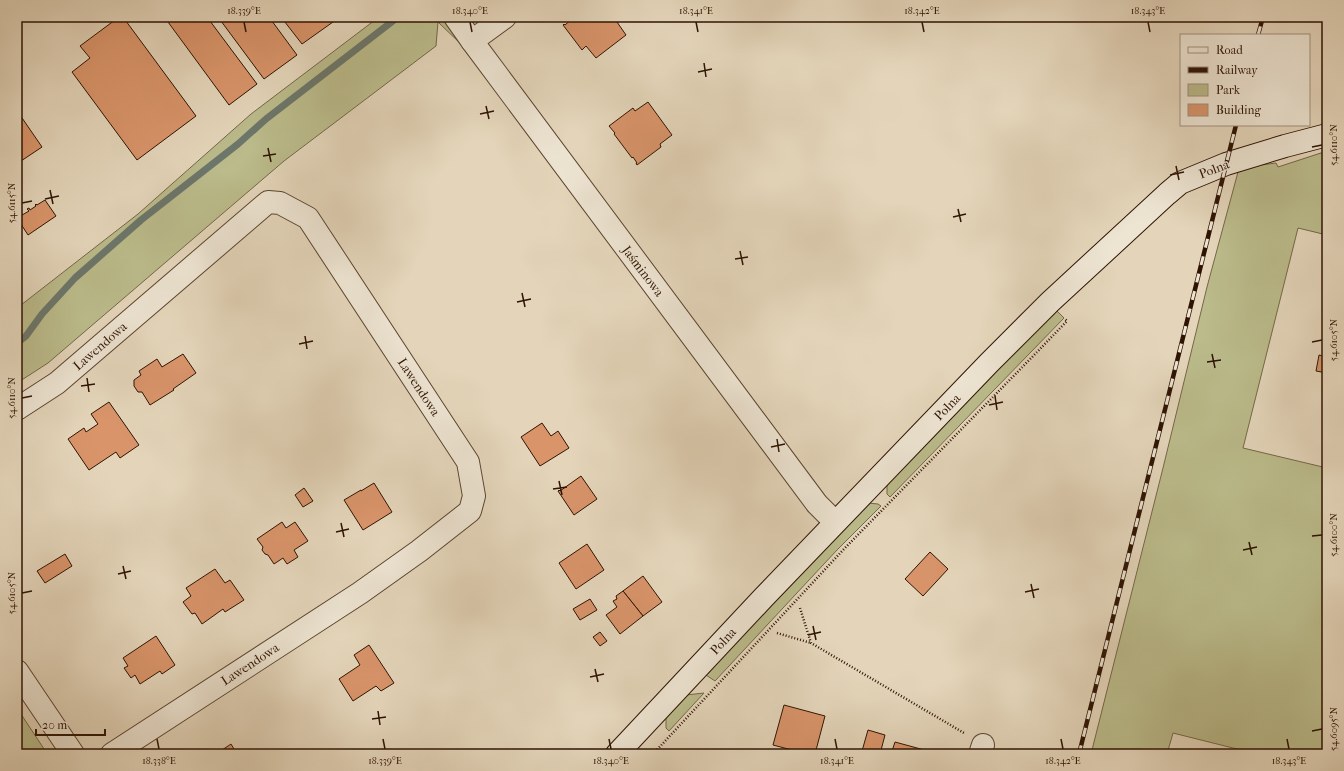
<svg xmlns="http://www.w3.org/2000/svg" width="1344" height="771" viewBox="0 0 1344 771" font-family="'IM FELL French Canon',serif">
  <rect width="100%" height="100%" fill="#e4d5ba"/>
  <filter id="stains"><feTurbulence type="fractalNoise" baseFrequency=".005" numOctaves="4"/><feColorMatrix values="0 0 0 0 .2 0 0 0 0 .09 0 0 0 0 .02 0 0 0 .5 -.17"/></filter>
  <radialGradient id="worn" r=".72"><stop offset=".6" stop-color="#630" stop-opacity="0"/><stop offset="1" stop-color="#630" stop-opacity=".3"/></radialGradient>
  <g fill="#bbbb8b" stroke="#746747">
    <polygon points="379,17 441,17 463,46 438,22 436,46 284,161 48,363 17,383 17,323 22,316 21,305 138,214 251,114"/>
    <polygon points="1327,151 1327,235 1298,228 1243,448 1327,468 1327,754 1257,754 1173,733 1167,754 1091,754 1163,468 1207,287 1238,172 1261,165 1276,163 1278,167"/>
    <polygon points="1056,310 1064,318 890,497 887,494 887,484"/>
    <polygon points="868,503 878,504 881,506 837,550 715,681 706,675 785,588"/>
    <polygon points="704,693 669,731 666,728 666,718 686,695"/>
    <polygon points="17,708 46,752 46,754 17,754"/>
  </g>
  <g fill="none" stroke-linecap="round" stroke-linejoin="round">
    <polyline stroke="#6c776b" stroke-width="7" points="17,343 26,336 42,314 75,278 141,220 238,144 266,119 398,17"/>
  </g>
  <g fill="#d9946a" stroke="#2e1303">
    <polygon points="119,17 123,17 196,116 137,160 72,72 90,58 80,46"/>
    <polygon points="174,17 207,17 257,84 229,105 168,22"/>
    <polygon points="218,17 269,17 297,55 264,79"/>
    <polygon points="281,17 340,17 302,44"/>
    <polygon points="574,17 617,17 619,20 617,22 626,35 596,58 586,46 582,50 563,25 564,24 565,25"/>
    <polygon points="648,102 672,135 660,144 661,147 637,165 636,163 637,163 633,157 632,158 614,134 615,133 609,126 633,108 635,111"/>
    <polygon points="20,115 42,147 18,163 17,117"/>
    <polygon points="45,200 56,216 28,235 17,218 29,211 27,209 29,208 30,210 36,206 35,205 36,204 37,205"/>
    <polygon points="183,354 196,373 173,389 174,390 150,405 142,392 138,392 134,386 134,380 141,375 139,371 157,359 162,367"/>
    <polygon points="1319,355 1327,357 1327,373 1316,371"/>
    <polygon points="109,402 139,445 120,458 116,452 89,470 68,439 84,428 86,432 98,424 91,414"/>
    <polygon points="542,423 551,436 558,431 569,448 540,466 521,437"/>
    <polygon points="581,476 597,499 574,515 558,491 559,490 560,491"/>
    <polygon points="374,483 392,512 363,530 344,500 361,490 361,491"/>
    <polygon points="304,488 313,501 303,507 295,495"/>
    <polygon points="282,522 286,528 295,522 308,541 294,550 298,557 287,564 283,558 274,564 268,555 265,554 262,550 263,547 257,539"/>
    <polygon points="587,544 604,570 576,589 559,563"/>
    <polygon points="930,552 948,569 923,596 905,579"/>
    <polygon points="65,554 72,566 45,583 37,571"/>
    <polygon points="215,569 225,583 230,580 244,600 225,612 223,609 202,624 195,613 192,614 183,602 191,596 186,588"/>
    <polygon points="643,576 662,602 643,616 623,591"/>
    <polygon points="623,591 643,616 620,634 606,615 617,607 613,601 617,599 616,596"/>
    <polygon points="590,599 597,610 580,620 573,609"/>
    <polygon points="600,632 607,641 600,646 593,637"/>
    <polygon points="156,636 175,665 162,674 160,671 140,684 135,675 131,678 124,668 128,666 123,658"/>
    <polygon points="369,645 394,683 381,691 376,686 353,701 339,679 360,665 354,655"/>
    <polygon points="784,705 825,716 815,754 807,754 773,745"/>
    <polygon points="868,730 885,735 880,754 862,751"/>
    <polygon points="895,742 928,751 927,754 891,754"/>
    <polygon points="231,744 237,754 216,754"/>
  </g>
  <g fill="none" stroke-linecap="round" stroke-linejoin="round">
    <defs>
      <g id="street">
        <polyline points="455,17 472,41 817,504 835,522"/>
        <polyline points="472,41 505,17"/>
        <polyline points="17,409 57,383 268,202 280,203 308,218 468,462 474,496 470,511 419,551 360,593 112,754"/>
        <polyline points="17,671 73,754"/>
        <polyline points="980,754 983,745"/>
      </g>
      <polyline id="secondary" points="617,754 764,597 989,363 1050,302 1167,194 1180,183 1226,164 1285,146 1327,135"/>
    </defs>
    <use href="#street" stroke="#5c4431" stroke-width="24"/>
    <use href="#secondary" stroke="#2e1303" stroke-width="24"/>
    <g stroke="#2e1303" stroke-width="2.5" stroke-dasharray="1 2" stroke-linecap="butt">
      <polyline points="800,608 811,643 964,733"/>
      <polyline points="777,633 811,643"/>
      <polyline points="653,754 844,549 1040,349 1067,321 1065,319"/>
    </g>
    <use href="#street" stroke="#ede4d2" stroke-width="22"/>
    <use href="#secondary" stroke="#ede4d2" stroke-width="22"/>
    <defs>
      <g id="rail">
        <polyline points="1258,35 1263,17"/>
        <polyline points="1079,754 1236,125"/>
      </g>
    </defs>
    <use href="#rail" stroke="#2e1303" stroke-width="4.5"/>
    <use href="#rail" stroke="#ede4d2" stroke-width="3" stroke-dasharray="9" stroke-linecap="butt"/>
  </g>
  <path fill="none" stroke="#2e1303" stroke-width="1.5" d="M 244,22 L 246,32M 470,22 L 472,32M 696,22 L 698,32M 922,22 L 924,32M 1148,22 L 1150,32M 704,63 L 706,77M 698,72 L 712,69M 486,106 L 489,119M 480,114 L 494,111M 1312,147 L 1322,145M 268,148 L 271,162M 263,156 L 276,154M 1176,166 L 1179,180M 1170,175 L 1184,172M 50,190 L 53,204M 45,199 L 59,196M 22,203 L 32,201M 958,209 L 961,222M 953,217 L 966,214M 740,251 L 743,265M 735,259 L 748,257M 522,293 L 525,307M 517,302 L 531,299M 305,336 L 307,349M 1312,342 L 1322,340M 299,344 L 313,341M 1212,354 L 1215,368M 1207,362 L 1221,360M 87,378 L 89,392M 81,386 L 95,384M 995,396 L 997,410M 22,398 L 32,396M 989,405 L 1003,402M 777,439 L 779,452M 771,447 L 785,444M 559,481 L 562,495M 553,489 L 567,487M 341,523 L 344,537M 336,532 L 349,529M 1312,536 L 1322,535M 1249,542 L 1252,555M 1243,550 L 1257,547M 123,566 L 126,579M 118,574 L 131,571M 1031,584 L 1034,598M 1025,592 L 1039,589M 22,593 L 32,591M 813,626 L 816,640M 808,635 L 821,632M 595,669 L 598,682M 590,677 L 604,674M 378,711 L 380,725M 372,719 L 386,717M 1312,731 L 1322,729M 157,739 L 159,749M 383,739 L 385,749M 609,739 L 611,749M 835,739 L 837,749M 1061,739 L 1063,749M 1287,739 L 1289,749"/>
  <g text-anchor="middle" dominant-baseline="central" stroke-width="3" stroke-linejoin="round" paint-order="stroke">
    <g font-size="13" fill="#2e1303" stroke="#ede4d2">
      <text transform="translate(1214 169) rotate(-21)">Polna</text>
      <text transform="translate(643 271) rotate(53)">Jaśminowa</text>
      <text transform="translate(100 346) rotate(-41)">Lawendowa</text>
      <text transform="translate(419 387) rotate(57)">Lawendowa</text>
      <text transform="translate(947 407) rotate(-46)">Polna</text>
      <text transform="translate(723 641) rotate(-47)">Polna</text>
      <text transform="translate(250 664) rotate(-33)">Lawendowa</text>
    </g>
  </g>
  <rect width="1344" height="771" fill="none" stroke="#e4d5ba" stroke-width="44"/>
  <rect x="1180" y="34" width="130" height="92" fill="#ede4d2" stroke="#a1907f"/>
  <rect x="1188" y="47" width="20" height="6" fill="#ede4d2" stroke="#a1907f"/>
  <text x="1216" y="54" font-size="12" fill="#2e1303">Road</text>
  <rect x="1188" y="67" width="20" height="6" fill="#2e1303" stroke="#a1907f"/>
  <text x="1216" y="74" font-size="12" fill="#2e1303">Railway</text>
  <rect x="1188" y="84" width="20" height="12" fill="#bbbb8b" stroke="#a1907f"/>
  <text x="1216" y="94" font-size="12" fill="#2e1303">Park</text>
  <rect x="1188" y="104" width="20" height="12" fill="#d9946a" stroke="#a1907f"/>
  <text x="1216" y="114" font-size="12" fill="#2e1303">Building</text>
  <path d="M36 729v6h69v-6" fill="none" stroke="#2e1303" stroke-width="2"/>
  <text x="42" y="729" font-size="12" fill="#2e1303" stroke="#ede4d2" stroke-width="3" paint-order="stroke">20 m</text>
  <rect x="22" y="22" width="1300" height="727" fill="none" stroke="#2e1303" stroke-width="1.5"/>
  <g font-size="10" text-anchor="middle" fill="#2e1303">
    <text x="244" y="14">18.339°E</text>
    <text x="470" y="14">18.340°E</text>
    <text x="696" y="14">18.341°E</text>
    <text x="922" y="14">18.342°E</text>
    <text x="1148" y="14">18.343°E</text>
    <text transform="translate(1333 145) rotate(-90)" y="4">54.6110°N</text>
    <text transform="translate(11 203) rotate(-90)" y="4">54.6115°N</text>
    <text transform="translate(1333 340) rotate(-90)" y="4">54.6105°N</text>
    <text transform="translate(11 398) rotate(-90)" y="4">54.6110°N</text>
    <text transform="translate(1333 535) rotate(-90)" y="4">54.6100°N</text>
    <text transform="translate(11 593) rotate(-90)" y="4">54.6105°N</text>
    <text transform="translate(1333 729) rotate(-90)" y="4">54.6095°N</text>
    <text x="159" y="764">18.338°E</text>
    <text x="385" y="764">18.339°E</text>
    <text x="611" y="764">18.340°E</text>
    <text x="837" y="764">18.341°E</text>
    <text x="1063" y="764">18.342°E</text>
    <text x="1289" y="764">18.343°E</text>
  </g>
  <rect width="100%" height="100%" filter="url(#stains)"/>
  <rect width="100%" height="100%" fill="url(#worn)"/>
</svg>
